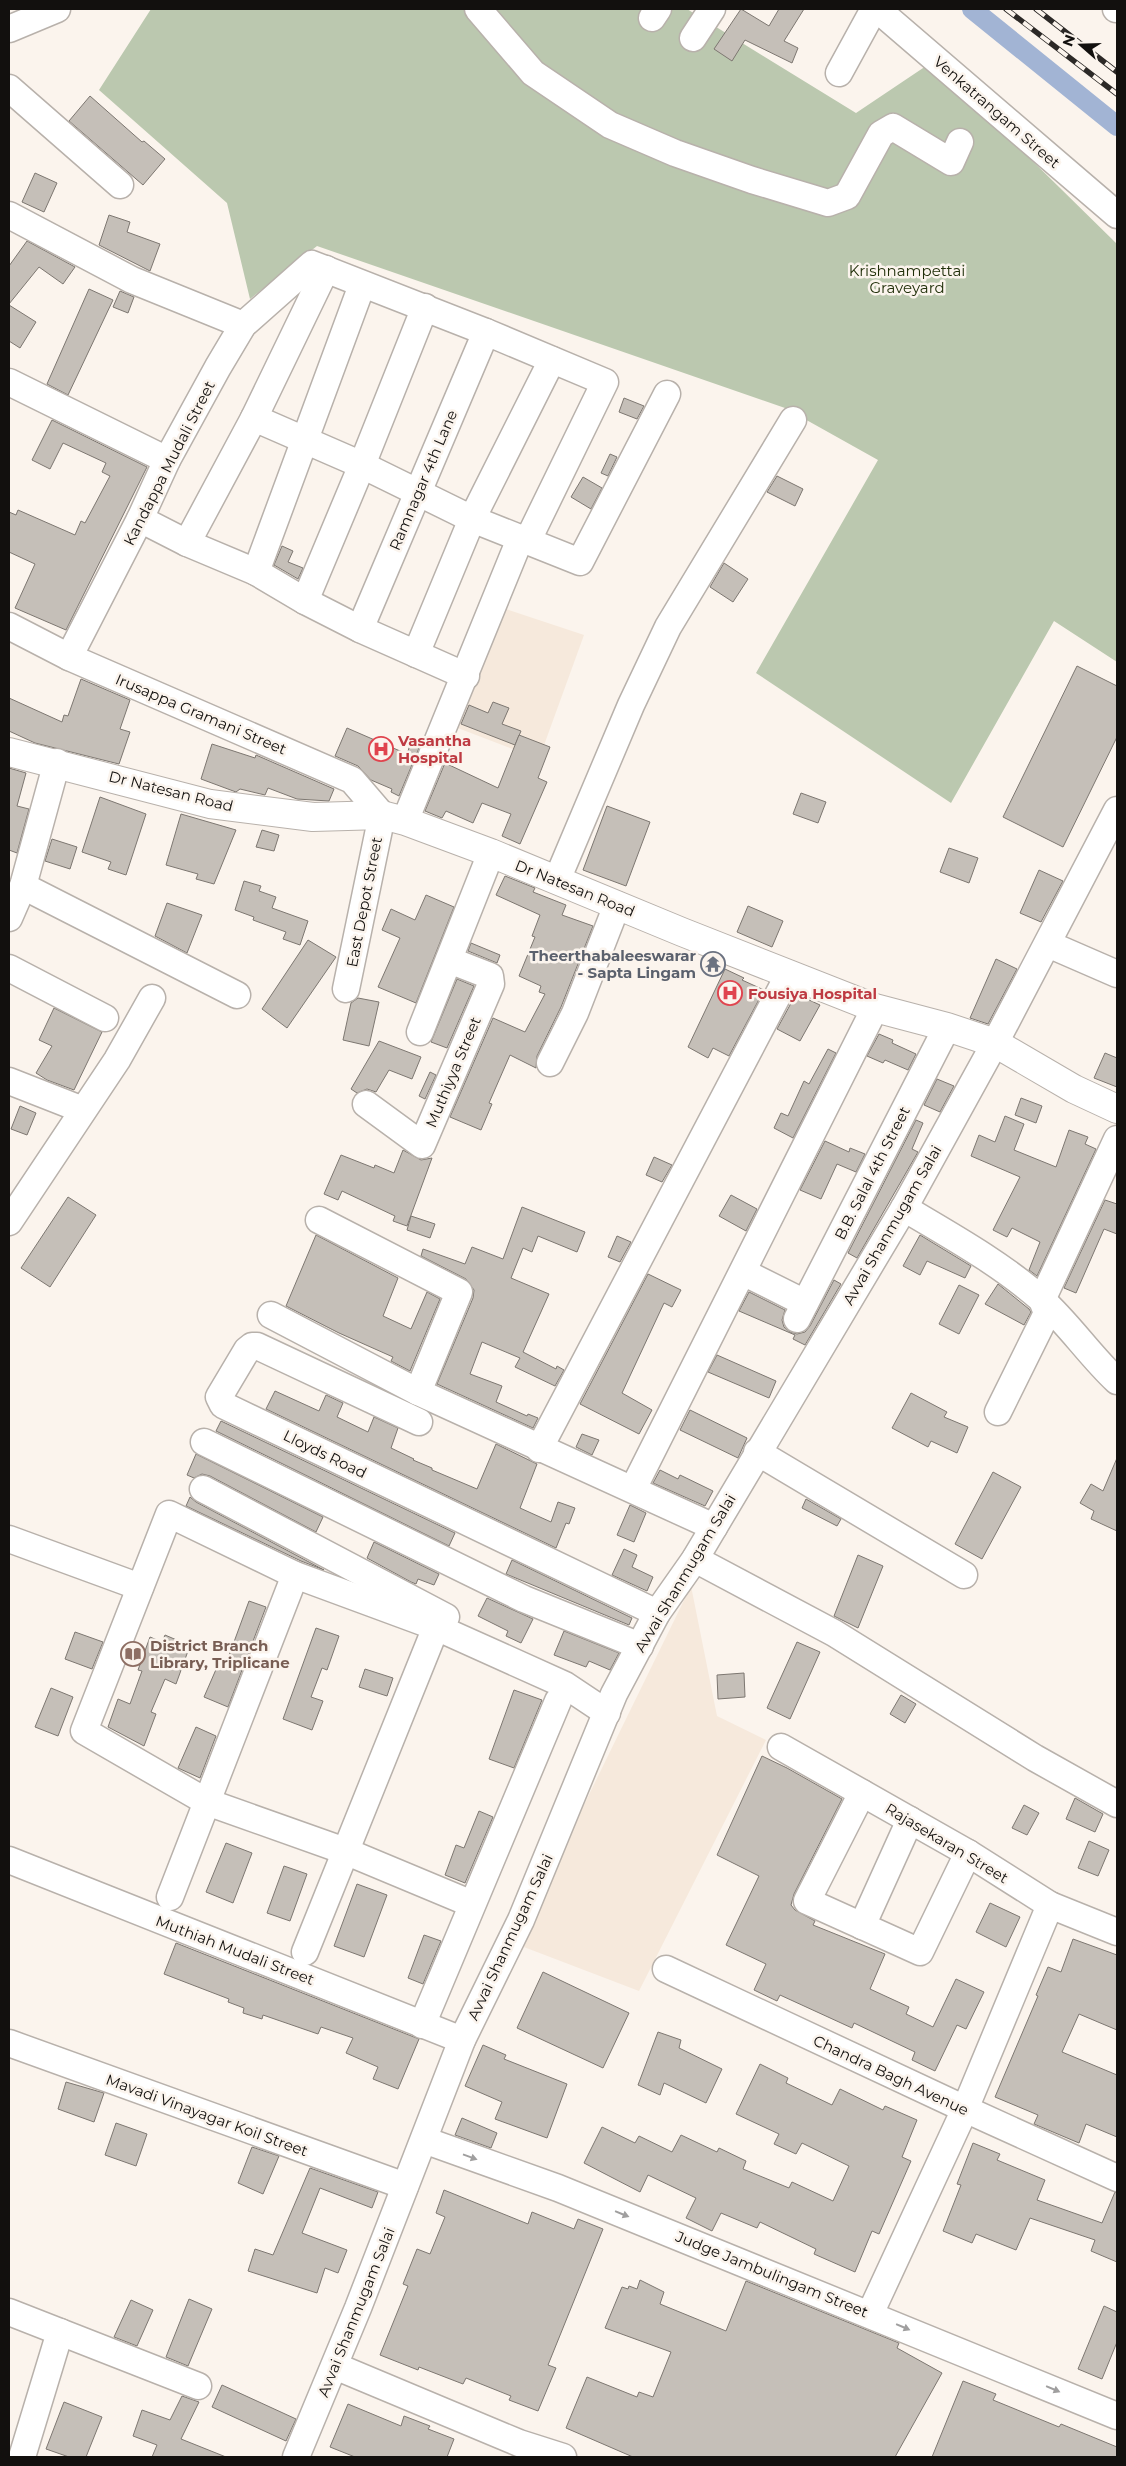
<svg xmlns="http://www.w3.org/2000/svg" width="1126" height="2466" viewBox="0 0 1126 2466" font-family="Montserrat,sans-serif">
  <rect width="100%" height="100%" fill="#fbf4ed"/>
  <g fill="#f6e9dc">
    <polygon points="503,608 584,635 539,759 450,725"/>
    <polygon points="691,1586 717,1716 766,1740 639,1991 516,1944"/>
  </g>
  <polygon fill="#bbc8af" points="151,9 687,9 856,113 932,62 1117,244 1117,662 1054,621 951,803 756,673 878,460 785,408 317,246 250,299 227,203 99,90"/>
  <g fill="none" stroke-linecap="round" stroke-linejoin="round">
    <polyline stroke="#a2b4d4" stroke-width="20" points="972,9 1117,126"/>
  </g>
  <g fill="#c5bfb8" stroke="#7d7771">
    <polygon points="741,9 769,26 779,9 804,9 784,41 798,48 792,63 745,40 732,61 714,49"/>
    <polygon points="90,96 142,142 144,141 165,159 143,185 69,121"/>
    <polygon points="35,173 57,183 44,212 22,202"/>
    <polygon points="109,215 130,222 127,232 160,244 150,271 99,245"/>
    <polygon points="27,241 75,267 63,284 39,267 9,304 9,266"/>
    <polygon points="89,289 113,300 68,395 47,384"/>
    <polygon points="120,291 134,297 128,313 113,307"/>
    <polygon points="9,305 36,322 20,348 9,341"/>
    <polygon points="624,398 644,406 637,419 619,412"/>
    <polygon points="52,420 147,467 66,630 15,608 35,564 9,552 9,512 16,515 18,510 75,535 81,521 85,523 110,476 102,472 106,463 63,443 50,469 32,460"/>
    <polygon points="610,454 617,457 608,476 601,473"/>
    <polygon points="777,476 803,489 795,506 767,492"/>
    <polygon points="583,477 602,488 591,509 571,497"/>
    <polygon points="282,546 293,551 288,562 303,568 298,579 274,565"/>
    <polygon points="724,563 748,579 733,602 710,587"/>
    <polygon points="1077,666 1117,686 1117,737 1063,847 1003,817"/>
    <polygon points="81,679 130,700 120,729 130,732 119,764 35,743 9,731 9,698 62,722 64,715 68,716"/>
    <polygon points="493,702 509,708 502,724 521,731 515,745 461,724 469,705 488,713"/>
    <polygon points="347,728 407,754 410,745 419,748 399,796 391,792 392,789 371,780 358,766 335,756"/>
    <polygon points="519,735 550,747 538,778 547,782 520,844 502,836 511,814 482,803 473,823 446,811 442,818 425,811 445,763 498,788"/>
    <polygon points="212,744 255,758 256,755 334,789 329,801 297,799 268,788 265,795 240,789 236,792 201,779"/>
    <polygon points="9,768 26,773 17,806 29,809 17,853 9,850"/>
    <polygon points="801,793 826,802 818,823 793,814"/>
    <polygon points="100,797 146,814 126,875 108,869 111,862 82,852"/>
    <polygon points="607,806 650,822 626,886 583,870"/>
    <polygon points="181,814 236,830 214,884 196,879 198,874 166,865"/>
    <polygon points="262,830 279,835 274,851 256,847"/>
    <polygon points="52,839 77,847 70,869 45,861"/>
    <polygon points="949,848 978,858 969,883 940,872"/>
    <polygon points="1039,870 1063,881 1041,922 1020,913"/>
    <polygon points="505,876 535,888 533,892 566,905 562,915 593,926 561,1007 537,1056 536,1068 510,1055 489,1103 492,1104 481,1130 450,1117 493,1018 525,1032 545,994 539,992 541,986 519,976 535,937 532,936 540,915 496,895"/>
    <polygon points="244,881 261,886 259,891 276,897 272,908 308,921 300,945 283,939 286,932 253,920 254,917 235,910"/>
    <polygon points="426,895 454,907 416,1003 378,987 400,938 382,930 391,909 415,920"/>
    <polygon points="167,903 202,915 187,953 155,936"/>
    <polygon points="748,906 783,921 772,947 737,932"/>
    <polygon points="308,940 336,957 287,1028 262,1009"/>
    <polygon points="471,943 500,955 497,963 468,951"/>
    <polygon points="996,959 1017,969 988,1024 970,1018"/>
    <polygon points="725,969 744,978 742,980 764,990 729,1056 713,1048 708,1058 688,1047"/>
    <polygon points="457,979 474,986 447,1048 431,1042"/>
    <polygon points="796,994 820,1005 800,1041 777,1029"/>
    <polygon points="358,998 379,1002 369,1046 343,1040 351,1003"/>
    <polygon points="54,1008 102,1032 74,1090 47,1080 36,1073 52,1046 39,1040"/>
    <polygon points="879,1034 893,1040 892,1043 916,1054 908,1070 885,1060 883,1063 867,1056"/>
    <polygon points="379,1041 421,1057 412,1079 389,1070 376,1092 367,1089 357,1093 351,1089"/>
    <polygon points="828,1049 836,1053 793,1138 774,1128 781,1113 788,1116 804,1081 809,1084"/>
    <polygon points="1105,1053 1117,1058 1117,1087 1094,1078"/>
    <polygon points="430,1072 436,1075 425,1099 419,1096"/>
    <polygon points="937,1079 954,1086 940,1112 924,1105"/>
    <polygon points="1021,1098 1042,1106 1036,1123 1015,1115"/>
    <polygon points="20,1106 36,1113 27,1135 11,1129"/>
    <polygon points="1005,1116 1024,1124 1014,1150 1056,1167 1069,1130 1088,1137 1085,1144 1096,1149 1037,1276 1029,1270 1040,1242 1012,1228 1007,1237 993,1230 1020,1177 971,1156 979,1135 995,1142"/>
    <polygon points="916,1120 923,1123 912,1149 918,1152 857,1258 848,1253"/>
    <polygon points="825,1141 849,1152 850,1148 865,1154 856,1172 837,1164 821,1199 800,1190"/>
    <polygon points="403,1150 421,1160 432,1158 407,1226 393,1221 395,1216 342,1191 338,1200 324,1194 341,1155 374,1168 375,1165 394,1173"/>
    <polygon points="654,1157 672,1165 662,1182 646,1175"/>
    <polygon points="731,1195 757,1209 746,1231 719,1216"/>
    <polygon points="68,1197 96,1215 50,1287 21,1268"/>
    <polygon points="1105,1200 1117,1204 1117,1234 1104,1229 1076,1293 1064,1288"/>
    <polygon points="522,1207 585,1232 577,1252 538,1236 532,1252 523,1248 511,1278 549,1294 523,1352 556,1369 557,1366 564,1370 555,1386 515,1367 520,1358 482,1342 470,1374 502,1386 496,1402 527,1416 528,1414 538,1418 533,1428 437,1384 473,1298 474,1290 466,1279 421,1256 423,1249 465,1264 472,1247 503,1259"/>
    <polygon points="411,1216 435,1224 430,1238 407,1230"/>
    <polygon points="316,1235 398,1278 383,1316 411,1329 427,1292 440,1299 410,1371 391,1361 393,1357 339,1333 286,1306"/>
    <polygon points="920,1235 971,1266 965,1278 927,1261 920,1275 903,1266"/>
    <polygon points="617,1236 631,1242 620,1262 608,1257"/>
    <polygon points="648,1274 681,1290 672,1307 664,1303 622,1393 652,1410 639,1434 580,1404"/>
    <polygon points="834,1280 841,1284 805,1345 793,1339 795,1335 739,1311 749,1292 785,1310 782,1320 784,1327 790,1332 797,1334 805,1332 810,1326"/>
    <polygon points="998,1284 1029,1309 1031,1312 1024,1325 985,1304"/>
    <polygon points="959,1285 979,1295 959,1334 939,1324"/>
    <polygon points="717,1355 776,1381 769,1398 708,1372"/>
    <polygon points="275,1391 319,1411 326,1395 343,1403 337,1417 368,1432 374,1417 398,1428 391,1448 414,1459 413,1460 432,1468 432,1470 477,1489 496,1444 537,1464 520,1508 551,1522 558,1502 575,1508 569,1524 566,1523 556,1548 266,1409"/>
    <polygon points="911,1393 947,1412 944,1417 968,1427 957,1453 931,1441 928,1447 892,1428"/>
    <polygon points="690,1410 747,1438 738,1458 680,1430"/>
    <polygon points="221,1421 455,1533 449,1546 216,1431"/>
    <polygon points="582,1434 599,1440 592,1455 576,1447"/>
    <polygon points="196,1454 323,1517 316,1532 210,1476 202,1474 194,1478 187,1475"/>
    <polygon points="1117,1458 1117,1531 1091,1519 1094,1511 1080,1503 1091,1484 1103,1491"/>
    <polygon points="660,1470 678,1479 680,1475 713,1491 705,1506 653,1483"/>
    <polygon points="993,1472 1021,1487 982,1559 955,1544"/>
    <polygon points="190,1497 196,1502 324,1570 301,1561 186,1506"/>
    <polygon points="806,1499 841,1519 837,1526 802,1508"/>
    <polygon points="630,1505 646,1513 634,1542 617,1535"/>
    <polygon points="374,1542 439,1574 434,1585 418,1579 416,1584 411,1582 367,1558"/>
    <polygon points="624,1549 637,1555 632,1567 653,1577 647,1591 612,1575"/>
    <polygon points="858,1555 883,1566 858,1628 834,1616"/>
    <polygon points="512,1560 632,1618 629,1625 506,1574"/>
    <polygon points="487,1598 533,1619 521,1643 506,1636 508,1631 478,1616"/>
    <polygon points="249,1601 266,1607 228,1707 204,1697 221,1658 227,1661"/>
    <polygon points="316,1628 339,1636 327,1670 322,1668 311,1697 323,1701 312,1730 283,1719"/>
    <polygon points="564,1631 619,1653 610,1670 589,1661 586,1667 554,1655"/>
    <polygon points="75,1632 103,1642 92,1669 65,1659"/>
    <polygon points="165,1635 179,1641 177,1647 188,1651 176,1684 165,1679 151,1712 156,1714 144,1746 108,1727 118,1699 130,1704 142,1671 138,1670 150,1637 162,1642"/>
    <polygon points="797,1642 820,1652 790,1719 767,1708"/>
    <polygon points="365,1669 393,1678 387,1696 359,1687"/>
    <polygon points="744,1673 745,1697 718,1699 717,1675"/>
    <polygon points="51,1688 73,1697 58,1736 35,1727"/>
    <polygon points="514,1690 542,1700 514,1768 489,1759"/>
    <polygon points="901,1695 916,1704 905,1723 890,1714"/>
    <polygon points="196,1727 216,1736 200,1778 178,1768"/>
    <polygon points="762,1756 787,1768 842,1799 794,1894 791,1905 795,1910 815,1921 813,1925 885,1954 870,1989 909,2007 906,2014 933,2027 956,1979 984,1992 966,2029 957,2025 935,2071 912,2060 915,2052 854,2023 852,2028 780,1995 777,2001 754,1990 766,1964 726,1945 759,1876 717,1855"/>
    <polygon points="1075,1798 1103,1814 1095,1832 1066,1819"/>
    <polygon points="1024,1805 1039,1813 1027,1835 1012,1828"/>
    <polygon points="479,1811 493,1817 465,1883 445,1875 456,1845 464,1848"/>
    <polygon points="1089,1841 1109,1850 1098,1876 1078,1868"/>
    <polygon points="226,1843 252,1853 233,1903 206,1892"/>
    <polygon points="284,1866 307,1874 290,1921 267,1913"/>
    <polygon points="357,1884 387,1895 364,1957 334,1946"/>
    <polygon points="990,1903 1020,1917 1006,1947 976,1932"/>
    <polygon points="424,1935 441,1941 423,1984 408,1978"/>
    <polygon points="1073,1939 1117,1955 1117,2030 1079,2014 1062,2052 1117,2075 1117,2137 1086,2124 1079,2143 1034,2124 1038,2115 995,2097 1038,1996 1036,1995 1048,1967 1061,1972"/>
    <polygon points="176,1943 419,2039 398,2089 373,2079 378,2067 346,2053 353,2038 321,2027 318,2034 263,2015 262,2019 243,2013 244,2008 228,2002 229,1999 164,1974"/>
    <polygon points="543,1972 629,2013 603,2068 517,2028"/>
    <polygon points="658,2032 681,2040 679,2048 722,2069 706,2103 664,2083 660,2095 638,2085"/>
    <polygon points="483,2045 506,2055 504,2059 567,2084 547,2138 495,2119 502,2102 465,2086"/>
    <polygon points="760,2064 788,2078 786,2083 832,2105 840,2089 883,2110 885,2106 917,2120 902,2157 911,2161 879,2234 872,2231 855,2272 814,2254 816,2249 760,2222 757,2228 721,2213 712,2231 686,2218 696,2198 648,2175 640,2192 584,2163 602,2127 635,2143 639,2136 672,2152 681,2135 717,2152 719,2148 746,2161 743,2169 789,2188 792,2182 833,2201 849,2166 802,2143 796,2154 774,2144 779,2134 736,2114"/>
    <polygon points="66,2082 104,2093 94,2122 58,2109"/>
    <polygon points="462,2118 497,2133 491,2148 455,2135"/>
    <polygon points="116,2123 147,2134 136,2166 105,2155"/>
    <polygon points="973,2143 1000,2154 997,2160 1045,2180 1037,2200 1102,2223 1115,2192 1117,2193 1117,2262 1091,2251 1095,2240 1030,2218 1016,2250 976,2234 972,2243 943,2231 961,2185 957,2184"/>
    <polygon points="252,2147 279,2156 263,2194 238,2183"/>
    <polygon points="310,2168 378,2192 372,2208 320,2188 302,2233 347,2250 338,2273 325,2268 317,2293 248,2271 255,2249 273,2255"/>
    <polygon points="444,2190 528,2224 532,2212 574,2229 578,2219 603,2229 548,2365 556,2368 538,2411 509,2400 511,2396 466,2378 463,2384 419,2367 418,2370 380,2355 408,2286 403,2284 417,2249 430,2254 445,2217 436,2213"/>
    <polygon points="640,2280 664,2292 660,2304 726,2331 746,2281 899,2343 897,2348 942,2373 895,2457 633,2457 566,2428 587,2377 637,2397 639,2392 653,2397 671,2352 605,2328 622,2287 628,2289 629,2286 637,2289"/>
    <polygon points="189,2299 212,2309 188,2366 166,2357"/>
    <polygon points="131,2300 153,2310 137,2346 114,2337"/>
    <polygon points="1104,2306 1117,2312 1117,2342 1102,2379 1078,2369"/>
    <polygon points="963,2381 996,2394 993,2400 1059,2427 1061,2424 1117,2447 1117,2457 932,2457"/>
    <polygon points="222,2385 296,2419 286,2441 212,2407"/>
    <polygon points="182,2396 199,2402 181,2439 226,2457 152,2457 157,2445 133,2436 142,2410 170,2420"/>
    <polygon points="64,2402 102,2417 86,2457 69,2457 46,2449"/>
    <polygon points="348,2404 401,2426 404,2416 430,2426 428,2429 454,2439 447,2457 355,2457 330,2447"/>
  </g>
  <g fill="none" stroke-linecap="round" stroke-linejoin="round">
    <defs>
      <g id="minor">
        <polyline points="478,9 533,73 610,125 675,153 752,180 828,203 847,196 881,134 893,127 951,162 960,142"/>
        <polyline points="877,9 1117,215"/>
        <polyline points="1116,9 1117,9"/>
        <polyline points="652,18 658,9"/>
        <polyline points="9,29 57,9"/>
        <polyline points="693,38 712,9"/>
        <polyline points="839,73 874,9"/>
        <polyline points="9,88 120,185"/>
        <polyline points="9,215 132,280 243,325"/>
        <polyline points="9,382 167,460"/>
        <polyline points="254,418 362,465 472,519 580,562 667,394"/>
        <polyline points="140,519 187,543 256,572 305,601 360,629 466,676"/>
        <polyline points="187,543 254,418 326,269"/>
        <polyline points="256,572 362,285"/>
        <polyline points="305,601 362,465 425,307"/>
        <polyline points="9,626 69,657 352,780 382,815 346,989"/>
        <polyline points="360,629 486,332"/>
        <polyline points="416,654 472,519 552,360"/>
        <polyline points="69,657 140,519 167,460 218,367 243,325 312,264 486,332 605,382 527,542"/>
        <polyline points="405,821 520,539"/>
        <polyline points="557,880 631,705 668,627 793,420"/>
        <polyline points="23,886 237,995"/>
        <polyline points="9,918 23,886 57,762"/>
        <polyline points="1048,944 1117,974"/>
        <polyline points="9,968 105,1018"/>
        <polyline points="420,1032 491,853"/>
        <polyline points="550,1063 575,1013 617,905"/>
        <polyline points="9,1081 83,1110"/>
        <polyline points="366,1104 422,1145 491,984 490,976 449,960"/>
        <path d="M 904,1208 C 951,1236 1000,1263 1041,1299 C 1069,1324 1090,1356 1117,1381"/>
        <polyline points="319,1220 459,1292 418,1392"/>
        <polyline points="9,1222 117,1060 152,998"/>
        <polyline points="743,1272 805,1303"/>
        <polyline points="271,1315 418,1392 714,1527"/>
        <polyline points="797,1319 947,1027"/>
        <polyline points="998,1412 1047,1313 1042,1300 1117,1139"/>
        <polyline points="419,1422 257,1346 252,1346 247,1350 219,1397 223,1405 657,1613"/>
        <polyline points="204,1442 524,1599 640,1646"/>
        <polyline points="539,1449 789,974"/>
        <polyline points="757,1452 964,1575"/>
        <polyline points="203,1489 446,1617"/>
        <polyline points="633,1489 875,1008"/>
        <polyline points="9,1539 140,1587"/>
        <polyline points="695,1559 834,1633 1035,1758 1117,1804"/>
        <polyline points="781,1747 968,1853 1050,1905 1117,1932"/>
        <polyline points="862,1793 807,1901 920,1952 968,1853"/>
        <polyline points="9,1860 462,2040"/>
        <polyline points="170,1897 295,1575"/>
        <polyline points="472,1904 345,1851 207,1802 84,1731 169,1514 295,1575 436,1627 565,1685 607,1713"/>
        <polyline points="862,1926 910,1820"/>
        <polyline points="305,1952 436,1627"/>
        <polyline points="666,1969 965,2109 1117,2178"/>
        <polyline points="422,2025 558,1701"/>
        <polyline points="9,2043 405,2186"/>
        <polyline points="424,2140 558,2188 1117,2416"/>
        <polyline points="9,2312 198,2386"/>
        <polyline points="870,2314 965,2109 1050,1905"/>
        <polyline points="335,2366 519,2443 563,2457"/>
        <polyline points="22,2457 60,2332"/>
        <polyline points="296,2457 358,2308 462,2040 521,1920 614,1694 657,1613 695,1559 904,1208 995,1043 1117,810"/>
      </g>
      <polyline id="major" points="9,752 210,804 313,817 382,815 405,821 491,853 682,932 875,1008 947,1027 995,1043 1074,1089 1117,1109"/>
    </defs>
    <use href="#minor" stroke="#b8b1ab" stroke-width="29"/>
    <use href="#major" stroke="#b8b1ab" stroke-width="30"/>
    <use href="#minor" stroke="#fff" stroke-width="26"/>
    <use href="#major" stroke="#fff" stroke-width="28"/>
    <defs>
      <g id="rail">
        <polyline points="1006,9 1117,94"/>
        <polyline points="1036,9 1117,72"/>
      </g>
    </defs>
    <use href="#rail" stroke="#2c2927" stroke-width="5.5"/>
    <use href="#rail" stroke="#fbf4ed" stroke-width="4" stroke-dasharray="11" stroke-linecap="butt"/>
  </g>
  <defs><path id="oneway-solid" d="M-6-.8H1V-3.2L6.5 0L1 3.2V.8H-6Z" transform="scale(1.25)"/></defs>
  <g fill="#a09f9f">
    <use href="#oneway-solid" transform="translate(470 2157) rotate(20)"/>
    <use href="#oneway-solid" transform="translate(622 2214) rotate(22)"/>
    <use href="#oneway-solid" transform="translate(903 2327) rotate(23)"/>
    <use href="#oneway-solid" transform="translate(1053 2389) rotate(23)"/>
  </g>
  <defs>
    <symbol id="hospital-ring" viewBox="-11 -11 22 22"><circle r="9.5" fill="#fbf4ed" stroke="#e0444e" stroke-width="1.5"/><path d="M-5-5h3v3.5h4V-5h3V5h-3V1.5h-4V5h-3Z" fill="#e0444e"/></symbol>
    <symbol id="temple-ring" viewBox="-11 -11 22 22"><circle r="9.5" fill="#fbf4ed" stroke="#6b7280" stroke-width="1.5"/><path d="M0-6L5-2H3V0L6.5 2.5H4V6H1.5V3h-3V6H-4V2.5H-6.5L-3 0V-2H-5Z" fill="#6b7280"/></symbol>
    <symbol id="library-ring" viewBox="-11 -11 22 22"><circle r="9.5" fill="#fbf4ed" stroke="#8d6e63" stroke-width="1.5"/><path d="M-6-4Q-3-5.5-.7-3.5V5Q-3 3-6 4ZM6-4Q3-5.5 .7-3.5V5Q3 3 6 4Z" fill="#8d6e63"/></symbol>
  </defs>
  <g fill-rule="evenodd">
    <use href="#hospital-ring" x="367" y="735" width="28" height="28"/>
    <use href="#temple-ring" x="699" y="950" width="28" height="28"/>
    <use href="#hospital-ring" x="716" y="979" width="28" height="28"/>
    <use href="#library-ring" x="119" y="1640" width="28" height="28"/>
  </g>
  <g text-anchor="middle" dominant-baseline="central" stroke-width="5" stroke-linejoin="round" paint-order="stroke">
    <g font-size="15" fill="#12100e" stroke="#fbf4ed">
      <text transform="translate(997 112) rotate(41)">Venkatrangam Street</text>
      <text transform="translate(169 463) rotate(-63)">Kandappa Mudali Street</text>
      <text transform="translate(423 480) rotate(-67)">Ramnagar 4th Lane</text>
      <text transform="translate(201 714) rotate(23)">Irusappa Gramani Street</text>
      <text transform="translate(171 791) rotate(14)">Dr Natesan Road</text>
      <text transform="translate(575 888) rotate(22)">Dr Natesan Road</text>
      <text transform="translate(364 902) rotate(-79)">East Depot Street</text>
      <text transform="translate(453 1072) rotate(-67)">Muthiyya Street</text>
      <text transform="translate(872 1173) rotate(-63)">B.B. Salal 4th Street</text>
      <text transform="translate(892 1225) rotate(-60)">Avvai Shanmugam Salai</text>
      <text transform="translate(325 1454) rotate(26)">Lloyds Road</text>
      <text transform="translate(685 1573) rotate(-59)">Avvai Shanmugam Salai</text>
      <text transform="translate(947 1843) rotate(31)">Rajasekaran Street</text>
      <text transform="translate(510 1937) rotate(-65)">Avvai Shanmugam Salai</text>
      <text transform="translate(235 1950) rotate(21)">Muthiah Mudali Street</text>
      <text transform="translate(891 2075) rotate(25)">Chandra Bagh Avenue</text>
      <text transform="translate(207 2115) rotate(20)">Mavadi Vinayagar Koil Street</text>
      <text transform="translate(772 2274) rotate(22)">Judge Jambulingam Street</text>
      <text transform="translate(356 2312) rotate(-68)">Avvai Shanmugam Salai</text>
    </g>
    <g font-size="15" fill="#202f09" stroke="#fbf4ed">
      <text x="907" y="270">Krishnampettai<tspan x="907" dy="17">Graveyard</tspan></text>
    </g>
    <g font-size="15" font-weight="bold" fill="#be3a42" stroke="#fbf4ed" text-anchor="start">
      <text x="398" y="740">Vasantha<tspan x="398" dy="17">Hospital</tspan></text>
      <text x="748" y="993">Fousiya Hospital</text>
    </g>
    <g font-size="15" font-weight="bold" fill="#5b616d" stroke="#fbf4ed" text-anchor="end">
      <text x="696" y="955">Theerthabaleeswarar<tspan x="696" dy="17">- Sapta Lingam</tspan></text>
    </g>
    <g font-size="15" font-weight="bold" fill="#785e54" stroke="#fbf4ed" text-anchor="start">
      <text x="150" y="1645">District Branch<tspan x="150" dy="17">Library, Triplicane</tspan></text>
    </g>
  </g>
  <rect width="1126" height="2466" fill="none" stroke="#12100e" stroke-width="20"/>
  <g transform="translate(1081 45) rotate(290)" stroke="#fbf4ed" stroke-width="4" paint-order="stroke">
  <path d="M0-4L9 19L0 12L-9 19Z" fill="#12100e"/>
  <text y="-8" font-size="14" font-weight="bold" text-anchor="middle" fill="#12100e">N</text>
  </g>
</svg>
